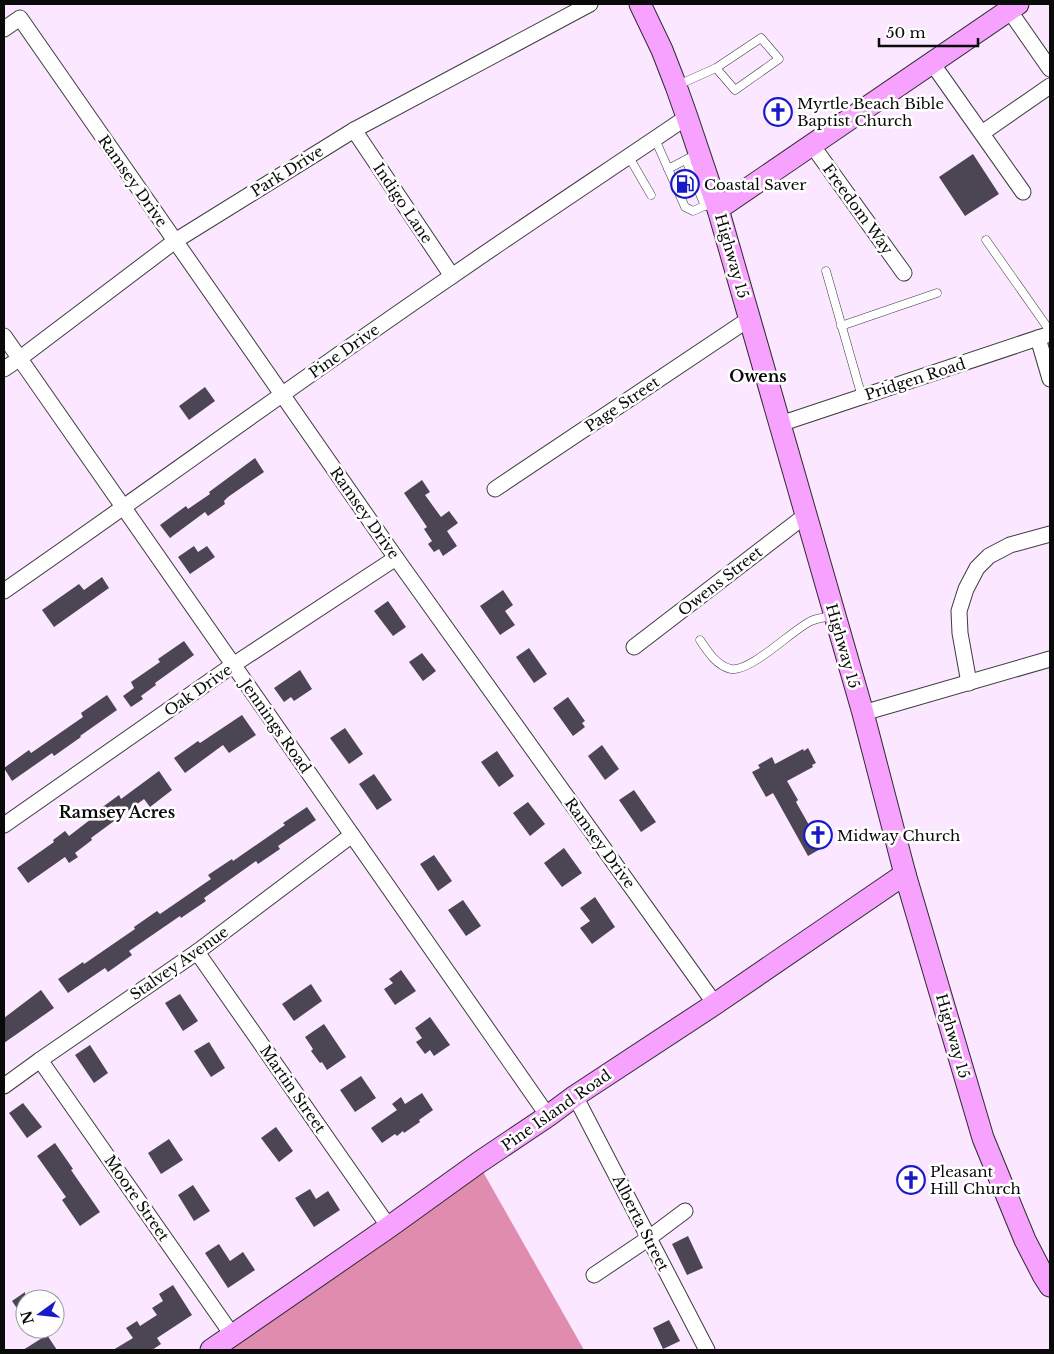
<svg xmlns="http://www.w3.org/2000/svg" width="1054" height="1354" viewBox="0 0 1054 1354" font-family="'Libre Baskerville',serif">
  <rect width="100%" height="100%" fill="#fbe7ff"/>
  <polygon fill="#df8caf" points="478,1163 584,1350 211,1350"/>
  <g fill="#4c4654">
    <polygon points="973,154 999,194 965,216 939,177"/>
    <polygon points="205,387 215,401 189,420 179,406"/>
    <polygon points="255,458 264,472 228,497 224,501 225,504 208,516 205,512 170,538 160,525 186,506 188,509 210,494 209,492"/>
    <polygon points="422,480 430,492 425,495 441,517 449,511 458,523 447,531 457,546 443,556 439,549 434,552 428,544 432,541 424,529 427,527 404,493"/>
    <polygon points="194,546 198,552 207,546 215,557 190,574 178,557"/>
    <polygon points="102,577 109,588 54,627 42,610 79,584 84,590"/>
    <polygon points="503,590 513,605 505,611 515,625 500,635 480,606"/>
    <polygon points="388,601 406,627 393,636 374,611"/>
    <polygon points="184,641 194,655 155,683 156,685 141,696 143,699 131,707 123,696 134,688 131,682 160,662 158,659"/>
    <polygon points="529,648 547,674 534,683 516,657"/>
    <polygon points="422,653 436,671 423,681 409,662"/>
    <polygon points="300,670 312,689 294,701 291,697 284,702 274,688"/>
    <polygon points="107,695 117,710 80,736 81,737 54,756 52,753 12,781 4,768 29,750 31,753 83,717 81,713"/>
    <polygon points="568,697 585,721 582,723 585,727 573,736 553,708"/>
    <polygon points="242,715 256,735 229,753 223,745 185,773 174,758 198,741 200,743"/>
    <polygon points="345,728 363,754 349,764 330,738"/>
    <polygon points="602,745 619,769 605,780 588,756"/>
    <polygon points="808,748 816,763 812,765 813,767 787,781 798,800 796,802 822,848 808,856 773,793 766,797 752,772 760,768 758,765 772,757 775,764 803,749 804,751"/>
    <polygon points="497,751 514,776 499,787 481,762"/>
    <polygon points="159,771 172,790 150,807 144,799 91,838 92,840 75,853 78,857 69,863 65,857 28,883 17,868 54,842 53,840 65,831 69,836 95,816 93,814 119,795 121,799"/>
    <polygon points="374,774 392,800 377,810 359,784"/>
    <polygon points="634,790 656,822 641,832 619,800"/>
    <polygon points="528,802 545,824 530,836 513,813"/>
    <polygon points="307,807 316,820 278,846 280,849 258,864 256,861 204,898 206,901 181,918 180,916 129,951 132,955 108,972 105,968 68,993 58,979 83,962 84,964 135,929 134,927 157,911 160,914 211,879 208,875 232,859 233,861 285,825 283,823"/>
    <polygon points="564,848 582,873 562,887 544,863"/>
    <polygon points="434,855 452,881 438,891 420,864"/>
    <polygon points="595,897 615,927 592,944 580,928 590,921 580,908"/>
    <polygon points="463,900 481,926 466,936 448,910"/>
    <polygon points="401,970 416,991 395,1005 384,989 393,983 389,979"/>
    <polygon points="311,984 322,1001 294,1021 282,1004"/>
    <polygon points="41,990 54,1008 4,1043 4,1018"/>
    <polygon points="180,994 198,1021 183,1031 165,1003"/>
    <polygon points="430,1017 450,1045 434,1056 430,1050 425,1054 416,1042 422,1038 415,1028"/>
    <polygon points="324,1024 346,1057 327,1070 322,1062 320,1063 311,1051 313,1049 305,1037"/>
    <polygon points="209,1042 225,1068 211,1077 194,1051"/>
    <polygon points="90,1045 108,1073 94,1083 75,1055"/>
    <polygon points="361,1076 376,1098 355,1112 340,1090"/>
    <polygon points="422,1093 433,1110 419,1120 420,1122 404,1133 403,1131 397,1136 395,1134 382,1143 371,1128 397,1110 392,1104 401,1097 405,1104"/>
    <polygon points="23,1103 42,1127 27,1138 9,1113"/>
    <polygon points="276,1127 293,1151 279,1162 261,1138"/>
    <polygon points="169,1139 183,1160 161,1174 148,1153"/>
    <polygon points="55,1143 73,1169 71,1170 100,1212 80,1226 62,1200 66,1197 37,1156"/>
    <polygon points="193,1185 210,1211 194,1221 178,1195"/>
    <polygon points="310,1189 316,1199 328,1191 340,1210 314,1227 295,1198"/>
    <polygon points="688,1236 703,1268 687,1275 672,1244"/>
    <polygon points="219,1244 230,1261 243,1252 255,1270 228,1288 205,1253"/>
    <polygon points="173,1285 192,1315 157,1338 161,1344 152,1350 113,1350 133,1338 126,1328 137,1321 140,1326 157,1315 152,1308 163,1301 159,1294"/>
    <polygon points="25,1292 25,1320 12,1301"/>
    <polygon points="669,1320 680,1341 663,1349 653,1328"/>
    <polygon points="47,1335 57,1350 23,1350"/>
  </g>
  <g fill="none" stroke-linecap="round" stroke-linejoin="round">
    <defs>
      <g id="lane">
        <polyline points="678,85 716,68 761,38 779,59 735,90 716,68"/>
        <polyline points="655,139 685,207 693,211 713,202"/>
        <polyline points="629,157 651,195"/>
        <polyline points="686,160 705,206"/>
        <polyline points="668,169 691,157"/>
        <polyline points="986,240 1050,331"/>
        <polyline points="826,271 862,397"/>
        <polyline points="841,326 937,293"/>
        <path d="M 700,640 C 708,652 717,666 731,669 C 751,672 792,630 811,621 C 818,618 827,617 834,616"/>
      </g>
      <g id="street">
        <polyline points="1009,10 1050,69"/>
        <polyline points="4,29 20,18 396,558 715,1004"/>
        <polyline points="932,63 1023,192"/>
        <polyline points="354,130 452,276"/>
        <polyline points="982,133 1050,86"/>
        <polyline points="812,145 904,273"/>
        <polyline points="4,336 548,1116"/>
        <polyline points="1038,338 1050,379"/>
        <polyline points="4,369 19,359 175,241 354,130 590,4"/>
        <polyline points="780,424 1050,334"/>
        <polyline points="495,489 749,319"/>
        <path d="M 4,591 C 154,487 301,379 452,276 C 530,222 609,170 687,117"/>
        <polyline points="634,647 806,515"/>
        <polyline points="969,683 960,633 959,611 966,589 977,568 989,556 1010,545 1050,534"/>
        <polyline points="863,713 1050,659"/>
        <polyline points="4,825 233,665 396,558"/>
        <polyline points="197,952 389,1227"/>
        <polyline points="40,1060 233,1336"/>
        <polyline points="4,1086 40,1060 197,952 352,835"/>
        <polyline points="575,1096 707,1350"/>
        <polyline points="594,1275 649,1238 685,1211"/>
      </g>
      <g id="secondary">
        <polyline points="640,4 662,50 676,86 687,117 718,209 863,713 905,874 983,1138 1025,1240 1043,1275 1050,1286"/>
        <polyline points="718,209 1018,4"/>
        <polyline points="211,1350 389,1227 478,1163 548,1116 575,1096 715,1004 905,874"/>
      </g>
    </defs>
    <use href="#lane" stroke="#3d3d3d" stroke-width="9"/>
    <use href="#street" stroke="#3d3d3d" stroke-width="17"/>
    <use href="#secondary" stroke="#2c2c2c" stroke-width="23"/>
    <use href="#lane" stroke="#fff" stroke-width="8"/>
    <use href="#street" stroke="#fff" stroke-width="15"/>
    <use href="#secondary" stroke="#f8a2ff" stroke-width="21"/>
  </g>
  <defs>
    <symbol id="church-ring" viewBox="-11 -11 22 22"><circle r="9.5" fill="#fff" stroke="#171ac6" stroke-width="1.5"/><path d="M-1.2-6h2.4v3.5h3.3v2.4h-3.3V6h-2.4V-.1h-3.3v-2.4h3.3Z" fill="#171ac6"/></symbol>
    <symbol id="fuel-ring" viewBox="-11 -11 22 22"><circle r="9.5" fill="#fff" stroke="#171ac6" stroke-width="1.5"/><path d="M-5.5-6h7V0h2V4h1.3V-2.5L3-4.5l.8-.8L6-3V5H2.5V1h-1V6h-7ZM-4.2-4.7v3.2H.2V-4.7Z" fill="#171ac6"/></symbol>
  </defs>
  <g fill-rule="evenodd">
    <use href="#church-ring" x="762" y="96" width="32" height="32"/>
    <use href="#fuel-ring" x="669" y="168" width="32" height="32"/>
    <use href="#church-ring" x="802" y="819" width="32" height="32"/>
    <use href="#church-ring" x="895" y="1164" width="32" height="32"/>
  </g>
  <g text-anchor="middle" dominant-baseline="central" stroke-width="5" stroke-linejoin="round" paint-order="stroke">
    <g font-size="15" fill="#0a0a0a" stroke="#fff" text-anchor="start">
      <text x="797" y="103">Myrtle Beach Bible<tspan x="797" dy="17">Baptist Church</tspan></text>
      <text x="704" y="184">Coastal Saver</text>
      <text x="837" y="835">Midway Church</text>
      <text x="930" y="1171">Pleasant<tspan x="930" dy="17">Hill Church</tspan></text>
    </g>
    <g font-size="15" fill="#0a0a0a" stroke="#fff">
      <text transform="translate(287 171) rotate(-32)">Park Drive</text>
      <text transform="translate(133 181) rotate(55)">Ramsey Drive</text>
      <text transform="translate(403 203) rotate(56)">Indigo Lane</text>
      <text transform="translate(858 209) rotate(54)">Freedom Way</text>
      <text transform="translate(732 256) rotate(74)">Highway 15</text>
      <text transform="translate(344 351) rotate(-35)">Pine Drive</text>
      <text transform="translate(915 379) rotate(-18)">Pridgen Road</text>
      <text transform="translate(622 404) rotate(-34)">Page Street</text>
      <text transform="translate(365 513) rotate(55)">Ramsey Drive</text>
      <text transform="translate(720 581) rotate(-38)">Owens Street</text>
      <text transform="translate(843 646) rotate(74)">Highway 15</text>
      <text transform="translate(198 690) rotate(-35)">Oak Drive</text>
      <text transform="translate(276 726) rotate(55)">Jennings Road</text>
      <text transform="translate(600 843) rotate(54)">Ramsey Drive</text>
      <text transform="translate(179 963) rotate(-35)">Stalvey Avenue</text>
      <text transform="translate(953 1036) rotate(74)">Highway 15</text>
      <text transform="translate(293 1089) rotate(55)">Martin Street</text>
      <text transform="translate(556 1110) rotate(-35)">Pine Island Road</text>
      <text transform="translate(137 1198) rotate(55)">Moore Street</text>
      <text transform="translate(641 1223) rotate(63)">Alberta Street</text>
    </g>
    <g font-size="16" font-weight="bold" fill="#0a0a0a" stroke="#fff">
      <text x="758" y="376">Owens</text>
      <text x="117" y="812">Ramsey Acres</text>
    </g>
  </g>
  <rect width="1054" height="1354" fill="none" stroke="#0a0a0a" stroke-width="10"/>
  <g transform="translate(40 1314) rotate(255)"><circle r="24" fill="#ffffff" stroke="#9d9d9d"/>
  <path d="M0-4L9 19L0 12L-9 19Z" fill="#171ac6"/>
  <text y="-8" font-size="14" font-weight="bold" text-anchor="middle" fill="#0a0a0a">N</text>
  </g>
  <path d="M879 38v8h99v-8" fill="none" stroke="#0a0a0a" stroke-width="2.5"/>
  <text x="886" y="38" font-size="15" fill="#0a0a0a" stroke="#ffffff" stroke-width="4" paint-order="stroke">50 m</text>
</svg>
